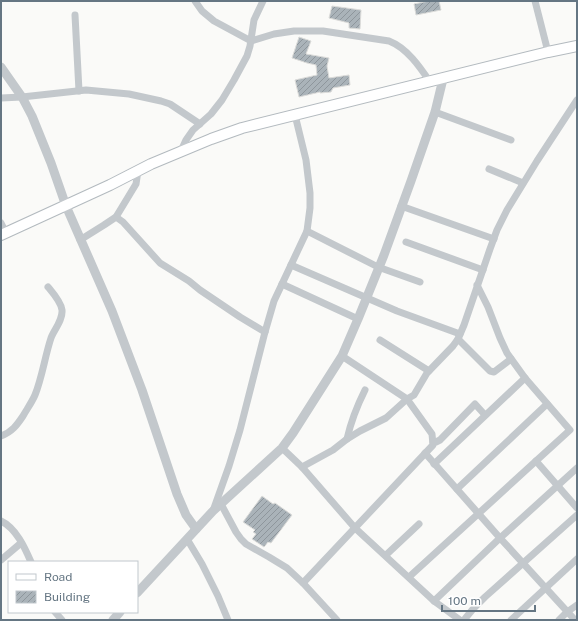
<svg xmlns="http://www.w3.org/2000/svg" width="578" height="621" viewBox="0 0 578 621" font-family="'Public Sans',sans-serif">
  <defs>
    <pattern id="building-hatch" width="6" height="6" patternUnits="userSpaceOnUse"><rect width="6" height="6" fill="#aab3b9"/><path d="M-1 1l2-2M0 6l6-6M5 7l2-2" fill="none" stroke="#8e969c"/></pattern>
  </defs>
  <rect width="100%" height="100%" fill="#fafaf8"/>
  <g fill="url(#building-hatch)" stroke="#dcdcda">
    <polygon points="429,1 439,1 441,10 416,15 414,4"/>
    <polygon points="332,6 361,10 360,29 349,28 349,23 329,18"/>
    <polygon points="299,37 311,41 306,54 329,58 327,66 329,78 349,75 350,85 333,88 331,92 320,93 320,92 299,97 295,80 317,75 316,65 307,63 292,58"/>
    <polygon points="262,496 273,504 275,503 292,515 271,543 268,542 264,547 252,539 256,534 253,532 255,530 243,522"/>
  </g>
  <g fill="none" stroke-linecap="round" stroke-linejoin="round">
    <defs>
      <polyline id="secondary" points="1,235 110,185 151,164 211,139 242,128 548,52 577,46"/>
    </defs>
    <use href="#secondary" stroke="#b3babf" stroke-width="12"/>
    <g stroke="#c3c8cc" stroke-width="7">
      <path d="M 195,1 L 202,11 L 214,21 L 251,41 L 274,34 L 294,31 L 323,31 L 389,41 C 407,48 420,67 430,82"/>
      <polyline points="535,1 548,52"/>
      <polyline points="75,15 79,91"/>
      <polyline points="1,98 22,97 86,90 129,94 161,101 170,104 200,124"/>
      <polyline points="435,112 511,140"/>
      <polyline points="181,151 186,140 193,130 211,114 222,100 234,80 247,56 250,46 254,20 263,1"/>
      <polyline points="489,169 523,183"/>
      <polyline points="401,206 494,239"/>
      <polyline points="116,217 123,222 160,263 189,281 200,290 240,317 265,332"/>
      <polyline points="1,223 6,233"/>
      <polyline points="307,231 378,267 420,282"/>
      <polyline points="80,240 104,225 116,217 136,184 138,171"/>
      <polyline points="406,242 483,270"/>
      <polyline points="291,265 397,311 460,334"/>
      <polyline points="282,284 358,319"/>
      <polyline points="458,339 490,371 494,372 511,359"/>
      <polyline points="380,340 429,371"/>
      <path d="M 1,436 C 12,432 17,425 23,416 C 27,409 32,402 35,395 C 42,378 45,356 51,338 C 54,330 63,320 62,310 C 61,302 53,293 48,287"/>
      <path d="M 347,439 C 351,421 357,406 365,390"/>
      <polyline points="433,442 436,442 440,440 475,404 485,415"/>
      <polyline points="282,448 302,467 355,528 434,601 460,620"/>
      <polyline points="425,453 500,538 575,620"/>
      <polyline points="536,461 577,508"/>
      <polyline points="434,464 525,378"/>
      <polyline points="302,467 333,450 347,439 360,431 386,418 407,399 414,395 427,373 453,346 458,339 464,325 490,249 497,230 507,210 537,161 577,100"/>
      <polyline points="457,489 547,404"/>
      <polyline points="221,504 236,532 241,539 246,544 269,557 287,568 303,583 337,620"/>
      <polyline points="213,511 229,466 240,430 265,332 274,301 307,231 310,208 310,193 306,160 295,115"/>
      <path d="M 1,521 C 16,528 25,548 31,562"/>
      <polyline points="187,539 202,564 218,596 228,620"/>
      <polyline points="386,555 419,524"/>
      <polyline points="1,560 21,543"/>
      <polyline points="409,577 570,430 525,378 507,353 500,338 488,307 477,285"/>
      <polyline points="303,583 433,445 432,434 407,399 342,356"/>
      <polyline points="434,601 500,538 577,468"/>
      <polyline points="55,612 62,620"/>
      <polyline points="464,620 473,609 485,597 577,515"/>
      <polyline points="511,620 577,559"/>
      <polyline points="559,620 567,612 577,605"/>
    </g>
    <g stroke="#c3c8cc" stroke-width="9">
      <polyline points="1,67 22,97 32,116 51,163 66,206 112,311 142,390 177,494 186,515 196,529"/>
      <polyline points="137,593 213,511 282,448 293,433 342,356 358,319 384,255 411,181 435,112 443,79"/>
      <polyline points="113,620 120,612"/>
    </g>
    <use href="#secondary" stroke="#fff" stroke-width="10"/>
  </g>
  <rect width="578" height="621" fill="none" stroke="#657683" stroke-width="4"/>
  <rect x="8" y="561" width="130" height="52" fill="#ffffff" stroke="#c1c8cd"/>
  <rect x="16" y="574" width="20" height="6" fill="#ffffff" stroke="#c1c8cd"/>
  <text x="44" y="581" font-size="12" fill="#657683">Road</text>
  <rect x="16" y="591" width="20" height="12" fill="url(#building-hatch)" stroke="#c1c8cd"/>
  <text x="44" y="601" font-size="12" fill="#657683">Building</text>
  <path d="M442 605v6h93v-6" fill="none" stroke="#657683" stroke-width="2"/>
  <text x="448" y="605" font-size="12" fill="#657683" stroke="#ffffff" stroke-width="3" paint-order="stroke">100 m</text>
</svg>
